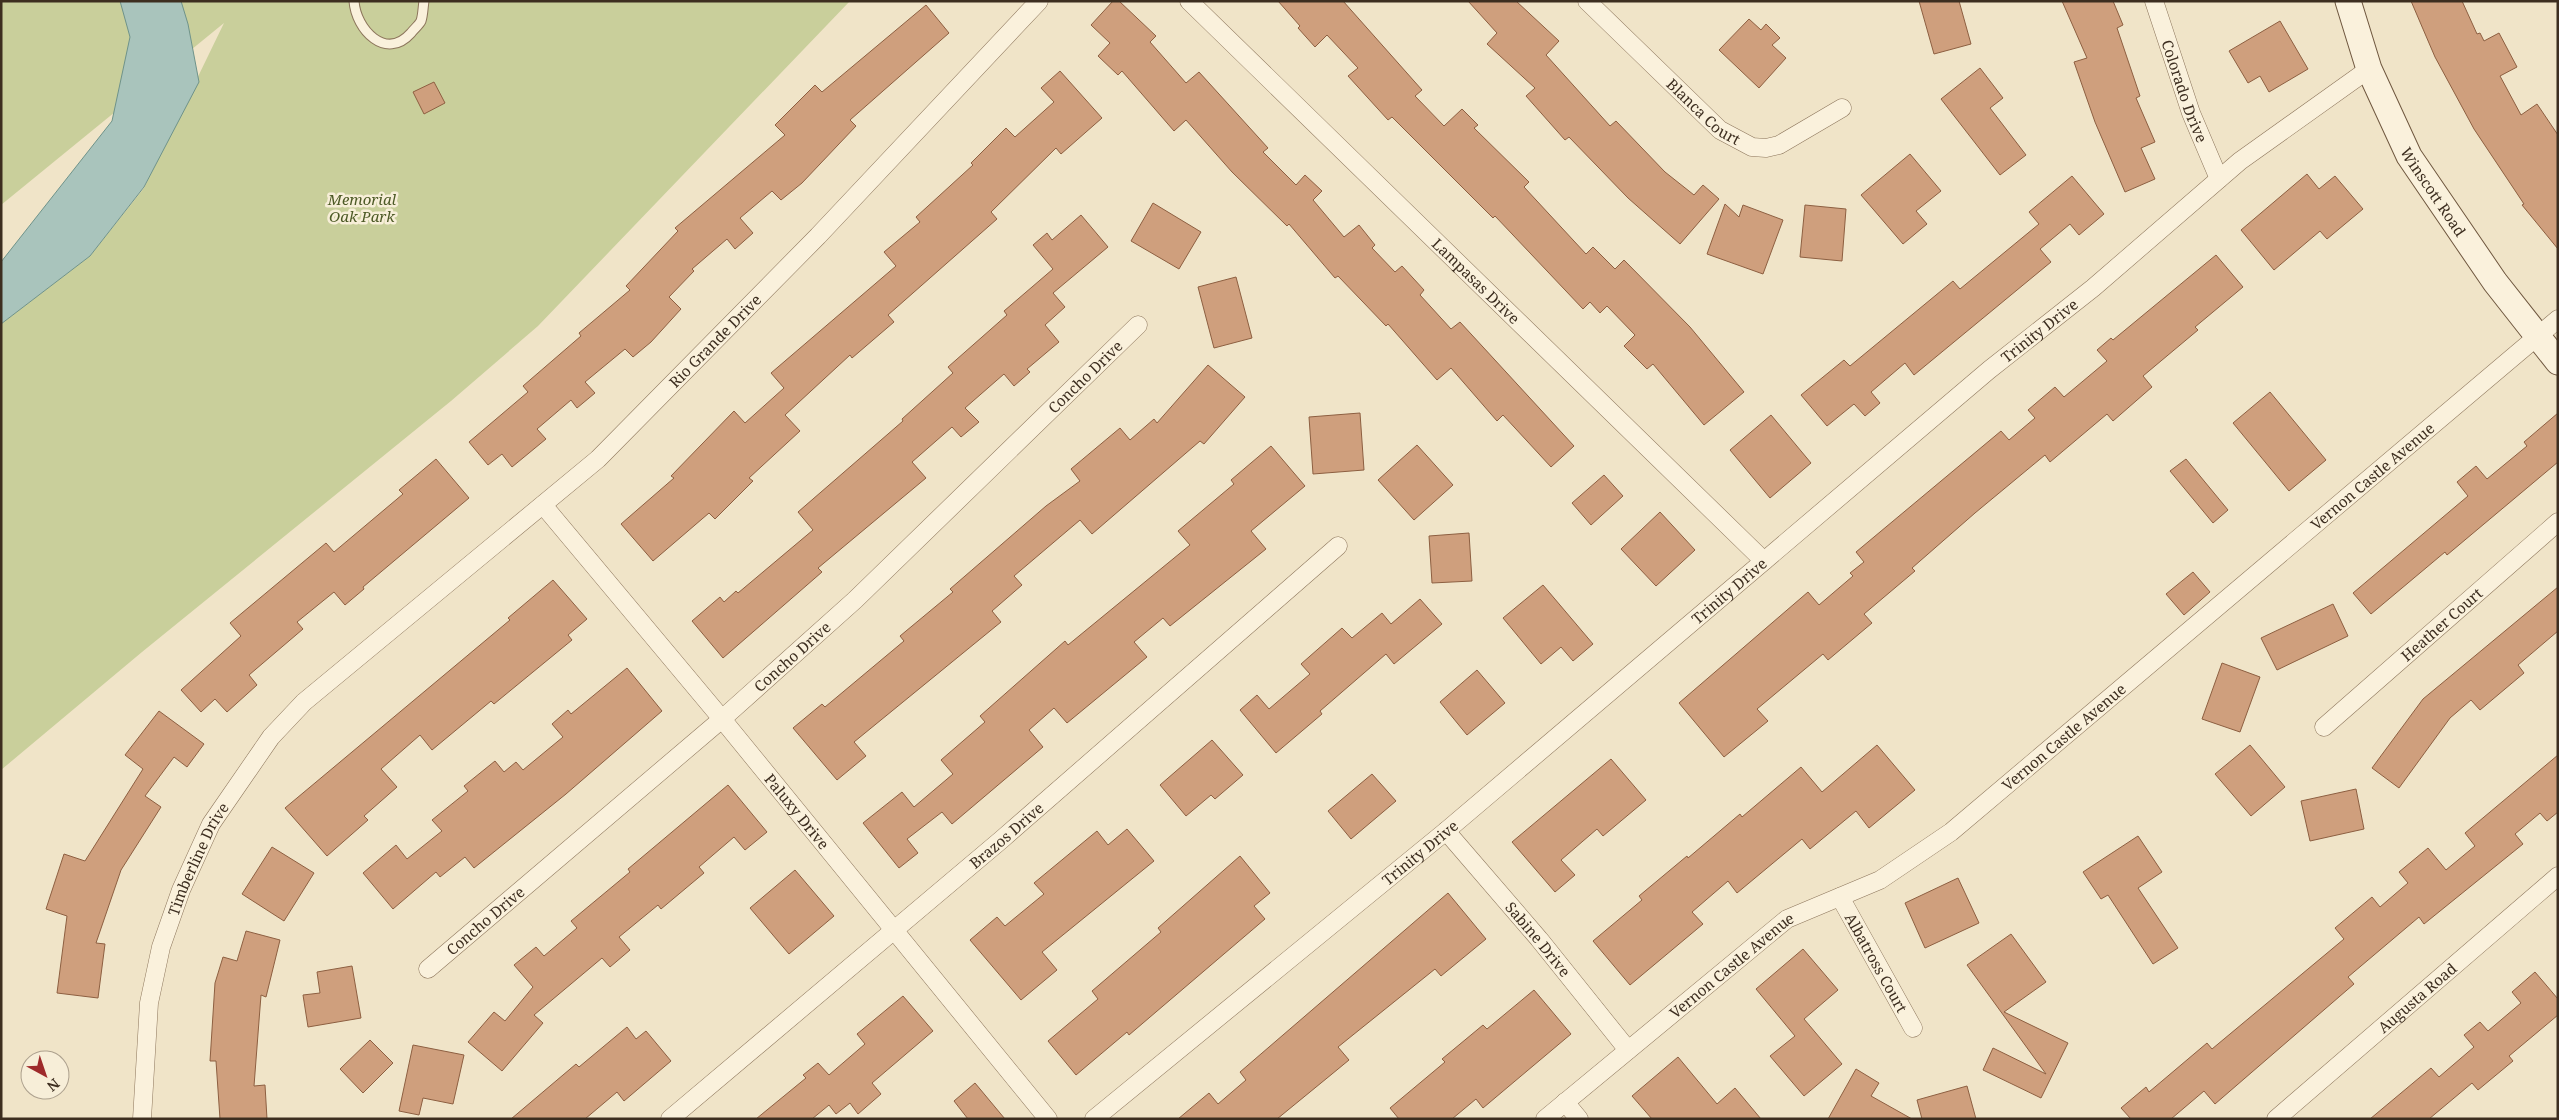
<svg xmlns="http://www.w3.org/2000/svg" width="2559" height="1120" viewBox="0 0 2559 1120" font-family="'Noto Serif',serif">
  <rect width="100%" height="100%" fill="#f0e4c8"/>
  <polygon fill="#c9cf9b" points="1,1 850,1 538,326 451,401 142,652 1,770 1,324 90,256 144,188 224,23 1,205"/>
  <polygon fill="#a9c4bc" stroke="#6f938a" points="120,1 181,1 188,24 199,82 144,187 90,256 1,324 1,262 112,121 130,37"/>
  <g fill="#cf9f7d" stroke="#8d5f41">
    <polygon points="1113,1 1119,1 1156,36 1150,42 1186,83 1199,72 1268,148 1263,152 1296,185 1305,175 1322,191 1313,200 1344,237 1359,225 1375,245 1372,248 1395,272 1402,266 1424,290 1420,295 1451,329 1460,322 1574,446 1551,467 1503,415 1497,421 1451,368 1437,380 1388,324 1386,326 1338,276 1335,278 1289,224 1287,226 1232,172 1186,120 1174,131 1122,71 1118,75 1098,56 1110,43 1091,25"/>
    <polygon points="1278,1 1343,1 1422,90 1415,96 1444,126 1462,109 1478,125 1474,128 1529,182 1524,187 1586,254 1593,247 1615,269 1624,260 1690,327 1744,392 1704,425 1653,364 1647,369 1624,346 1635,335 1607,306 1600,313 1590,302 1583,309 1495,216 1493,218 1392,117 1388,120 1348,76 1358,68 1327,35 1315,47 1298,28 1300,26"/>
    <polygon points="1468,1 1516,1 1559,41 1546,55 1610,126 1616,121 1665,172 1694,195 1703,185 1719,199 1680,244 1628,198 1569,137 1565,140 1526,96 1535,88 1487,44 1497,33"/>
    <polygon points="1919,1 1959,1 1971,44 1934,54"/>
    <polygon points="2062,1 2113,1 2123,25 2117,28 2140,96 2136,98 2155,142 2141,148 2155,179 2125,192 2095,122 2074,62 2087,58"/>
    <polygon points="2411,1 2462,1 2477,34 2480,33 2484,41 2499,33 2517,67 2500,76 2521,115 2537,104 2558,135 2558,249 2522,205 2524,204 2474,129 2435,57"/>
    <polygon points="926,5 949,33 850,120 856,126 802,183 781,200 772,191 740,218 753,233 735,249 727,239 692,269 694,271 669,297 681,309 651,342 633,357 625,349 585,382 595,393 577,408 571,400 537,429 546,439 512,467 502,454 488,465 469,442 528,392 523,386 581,336 579,333 630,290 626,286 678,231 675,228 785,135 775,125 815,85 822,92"/>
    <polygon points="1749,19 1761,30 1766,24 1780,38 1772,45 1786,58 1759,88 1719,50"/>
    <polygon points="2280,21 2308,69 2269,92 2260,76 2248,83 2229,51"/>
    <polygon points="1980,68 2003,98 1990,108 2026,155 2000,175 1941,99"/>
    <polygon points="1060,71 1102,118 1061,154 1056,148 991,212 997,219 888,315 894,322 852,358 850,355 785,415 800,431 749,478 753,481 715,519 709,513 653,561 621,524 674,478 671,476 734,411 745,423 784,388 771,373 896,266 884,252 920,222 916,217 973,165 971,163 1006,128 1015,137 1054,102 1041,88"/>
    <polygon points="434,82 445,103 424,114 413,92"/>
    <polygon points="1910,154 1941,191 1916,211 1927,224 1903,244 1861,195"/>
    <polygon points="2307,174 2319,189 2335,176 2363,209 2327,239 2320,231 2274,270 2241,230"/>
    <polygon points="2072,176 2104,214 2079,235 2070,224 2040,249 2051,262 1914,375 1905,363 1871,392 1880,403 1865,416 1854,404 1827,426 1801,395 1844,360 1850,366 1953,281 1960,289 2039,224 2029,212"/>
    <polygon points="1153,203 1201,232 1179,269 1131,241"/>
    <polygon points="1725,204 1739,217 1743,205 1783,220 1763,274 1707,254"/>
    <polygon points="1805,205 1846,209 1842,261 1800,257"/>
    <polygon points="1081,215 1108,247 1053,293 1065,307 1045,325 1059,342 1027,369 1030,372 1014,386 1004,374 965,408 979,422 961,437 952,427 912,462 926,478 818,568 822,572 723,658 692,621 720,597 724,602 736,591 738,593 813,530 798,512 903,421 902,419 953,373 948,367 1007,315 1004,311 1053,269 1033,245 1047,233 1052,240"/>
    <polygon points="2216,255 2243,287 2195,327 2198,330 2143,376 2152,387 2113,421 2107,414 2050,462 2045,455 1975,513 1912,568 1915,571 1864,614 1872,623 1828,660 1823,654 1757,709 1768,721 1724,757 1679,703 1808,592 1819,605 1853,576 1850,573 1864,562 1856,552 2001,431 2009,440 2035,418 2028,410 2055,387 2064,397 2107,361 2097,350 2111,338 2113,340"/>
    <polygon points="1236,277 1252,338 1214,348 1198,287"/>
    <polygon points="1208,365 1245,397 1204,444 1200,441 1092,534 1080,520 1014,576 1022,585 992,611 1001,622 854,742 866,756 837,780 793,728 822,704 825,707 904,641 900,636 953,592 950,589 1046,506 1080,481 1071,469 1120,428 1130,440 1154,419 1157,423"/>
    <polygon points="2270,392 2326,460 2289,491 2233,423"/>
    <polygon points="1360,413 1364,470 1313,474 1309,417"/>
    <polygon points="2558,413 2558,462 2447,555 2445,552 2371,614 2353,593 2468,496 2457,482 2476,466 2487,479 2527,446 2524,442"/>
    <polygon points="1771,415 1811,463 1770,498 1730,450"/>
    <polygon points="1417,445 1453,485 1414,520 1378,480"/>
    <polygon points="1271,446 1305,486 1251,531 1266,549 1170,626 1163,618 1134,642 1147,657 1067,723 1054,708 1029,730 1043,747 952,824 942,812 907,839 918,853 899,868 863,823 902,792 914,807 953,774 941,760 985,722 980,716 1065,641 1068,645 1190,545 1178,531 1234,484 1231,480"/>
    <polygon points="436,459 469,498 363,587 364,589 345,605 334,592 297,622 303,629 249,675 257,685 227,712 215,699 201,712 181,690 241,636 230,623 326,543 334,552 403,494 399,490"/>
    <polygon points="2186,459 2228,510 2213,523 2170,471"/>
    <polygon points="1604,475 1623,496 1591,525 1572,503"/>
    <polygon points="1660,512 1695,550 1656,586 1621,549"/>
    <polygon points="1469,533 1472,581 1432,583 1429,536"/>
    <polygon points="2193,572 2210,592 2184,615 2166,594"/>
    <polygon points="553,580 587,619 568,635 572,640 494,704 491,701 432,750 420,735 381,769 397,787 364,816 368,820 327,856 285,808 510,620 508,618"/>
    <polygon points="1543,585 1593,644 1573,661 1561,647 1541,664 1503,618"/>
    <polygon points="2558,587 2558,631 2518,665 2524,673 2480,710 2471,700 2450,718 2399,788 2372,768 2423,699"/>
    <polygon points="1420,599 1442,624 1394,664 1386,654 1320,711 1322,714 1276,753 1240,710 1257,695 1269,709 1310,674 1301,664 1342,628 1352,638 1382,613 1391,624"/>
    <polygon points="2333,604 2348,636 2277,670 2261,638"/>
    <polygon points="2222,663 2260,677 2240,732 2202,719"/>
    <polygon points="627,668 662,711 566,794 474,868 465,857 440,877 436,872 393,909 363,873 396,845 407,859 442,831 432,820 468,791 464,786 495,761 504,772 516,762 523,770 563,737 552,724 568,710 571,714"/>
    <polygon points="1477,670 1505,703 1467,735 1440,702"/>
    <polygon points="159,711 204,744 187,767 174,757 145,796 161,807 121,870 96,943 105,944 98,998 57,993 67,916 46,909 64,854 85,861 143,769 125,755"/>
    <polygon points="1212,740 1243,775 1215,799 1211,795 1186,816 1160,785"/>
    <polygon points="1877,745 1915,790 1869,828 1856,811 1810,849 1802,839 1737,893 1728,881 1692,912 1703,924 1630,985 1593,941 1642,900 1639,896 1687,856 1688,858 1740,814 1742,817 1801,767 1822,792"/>
    <polygon points="2250,745 2285,787 2251,816 2215,774"/>
    <polygon points="2558,755 2558,812 2547,821 2540,813 2515,834 2523,844 2424,924 2419,917 2348,977 2354,984 2215,1104 2204,1091 2171,1119 2131,1119 2121,1108 2146,1087 2149,1092 2207,1043 2212,1049 2344,939 2335,928 2372,897 2380,907 2408,883 2399,872 2428,848 2446,870 2475,846 2465,833"/>
    <polygon points="1611,759 1646,800 1603,836 1597,829 1561,860 1575,875 1555,892 1512,842"/>
    <polygon points="1372,774 1396,801 1351,839 1328,811"/>
    <polygon points="728,785 767,832 745,850 734,837 699,867 704,873 661,909 658,905 619,937 630,950 610,967 602,958 534,1015 543,1023 502,1071 468,1042 494,1012 505,1021 533,987 514,965 536,947 544,956 577,928 571,921 630,872 628,869"/>
    <polygon points="2356,789 2364,829 2310,841 2301,801"/>
    <polygon points="1127,829 1154,861 1042,952 1057,970 1021,1000 970,940 997,917 1005,926 1044,894 1034,883 1097,831 1108,845"/>
    <polygon points="2138,836 2162,872 2138,888 2178,948 2153,964 2108,895 2101,899 2083,872"/>
    <polygon points="272,847 314,873 284,921 242,894"/>
    <polygon points="1240,856 1270,893 1254,906 1265,919 1129,1035 1127,1032 1076,1075 1048,1041 1098,999 1092,991 1161,932 1158,928"/>
    <polygon points="795,870 834,916 789,954 750,908"/>
    <polygon points="1958,878 1979,923 1925,948 1905,903"/>
    <polygon points="1448,893 1486,939 1441,976 1435,969 1338,1047 1349,1060 1332,1074 1277,1119 1178,1119 1209,1093 1218,1104 1246,1080 1240,1072"/>
    <polygon points="246,931 280,940 266,997 261,995 254,1086 265,1085 267,1119 220,1119 216,1061 210,1061 215,983 223,957 237,961"/>
    <polygon points="2011,934 2046,982 2004,1012 2068,1043 2041,1098 1983,1070 1993,1048 2046,1074 1967,965"/>
    <polygon points="1803,949 1838,990 1804,1019 1842,1064 1804,1096 1770,1056 1795,1036 1756,989"/>
    <polygon points="352,966 361,1018 308,1027 303,995 320,993 317,972"/>
    <polygon points="2535,972 2558,999 2558,1015 2509,1056 2513,1061 2478,1090 2472,1083 2429,1119 2370,1119 2431,1068 2439,1077 2474,1047 2464,1035 2480,1022 2488,1031 2521,1003 2512,992"/>
    <polygon points="1534,990 1571,1034 1483,1108 1476,1099 1452,1119 1399,1119 1390,1108 1445,1062 1442,1059 1483,1025 1487,1029"/>
    <polygon points="903,996 933,1031 872,1083 881,1094 858,1114 850,1103 836,1114 829,1105 812,1119 756,1119 806,1078 803,1075 818,1063 829,1075 865,1044 857,1034"/>
    <polygon points="627,1027 636,1039 646,1031 671,1061 624,1101 617,1092 585,1119 511,1119 576,1064 579,1067"/>
    <polygon points="370,1040 393,1063 363,1093 340,1069"/>
    <polygon points="413,1045 464,1055 453,1104 423,1098 419,1115 399,1111"/>
    <polygon points="1678,1057 1717,1104 1735,1088 1761,1119 1652,1119 1632,1096"/>
    <polygon points="1856,1069 1879,1083 1871,1096 1912,1119 1828,1119"/>
    <polygon points="975,1083 1005,1119 968,1119 954,1101"/>
    <polygon points="1967,1086 1976,1119 1922,1119 1917,1100"/>
  </g>
  <g fill="none" stroke-linecap="round" stroke-linejoin="round">
    <defs>
      <path id="lane" d="M 354,1 C 356,30 386,61 411,33 C 414,29 419,25 421,21 C 423,15 423,7 424,1"/>
      <g id="street">
        <path id="s1" d="M 1189,1 L 1764,561"/>
        <path id="s2" d="M 1587,1 L 1720,130 L 1752,147 L 1766,148 L 1779,145 L 1842,108"/>
        <path id="s3" d="M 2154,1 L 2191,113 L 2219,179"/>
        <path id="s4" d="M 543,505 L 722,719 L 1048,1119"/>
        <path id="s5" d="M 2324,727 L 2558,522"/>
        <path id="s6" d="M 1446,831 L 1539,939 L 1628,1050"/>
        <path id="s7" d="M 1840,897 L 1913,1028"/>
        <path id="s8" d="M 428,969 L 722,719 L 855,600 L 1138,325"/>
        <polyline points="1565,1102 1579,1119"/>
        <path id="s9" d="M 142,1119 L 149,1003 L 161,947 L 181,890 L 211,824 L 271,737 L 304,702 L 598,459 L 818,236 L 1039,1"/>
        <path id="s10" d="M 670,1119 L 1001,840 L 1338,546"/>
        <path id="s11" d="M 1094,1119 L 1446,831 L 1989,370 L 2093,288 L 2240,161 L 2369,69"/>
        <path id="s12" d="M 1545,1119 L 1787,919 L 1880,880 L 1951,832 L 2558,319"/>
        <path id="s13" d="M 2276,1119 L 2558,876"/>
      </g>
      <g id="secondary">
        <path id="s14" d="M 2348,1 L 2369,69 L 2409,156 L 2495,282 L 2558,362"/>
      </g>
    </defs>
    <use href="#lane" stroke="#8d765c" stroke-width="11"/>
    <use href="#street" stroke="#8d765c" stroke-width="19"/>
    <use href="#secondary" stroke="#6f573f" stroke-width="27"/>
    <use href="#lane" stroke="#faf1dc" stroke-width="9"/>
    <use href="#street" stroke="#faf1dc" stroke-width="18"/>
    <use href="#secondary" stroke="#faf1dc" stroke-width="25"/>
  </g>
  <g text-anchor="middle" dominant-baseline="central" stroke-width="5" stroke-linejoin="round" paint-order="stroke">
    <g font-size="15" fill="#3d2e20" stroke="#f7eed8">
      <text stroke="none"><textPath href="#s3" startOffset="95">Colorado Drive</textPath></text>
      <text stroke="none"><textPath href="#s2" startOffset="161">Blanca Court</textPath></text>
      <text stroke="none"><textPath href="#s14" startOffset="210">Winscott Road</textPath></text>
      <text stroke="none"><textPath href="#s1" startOffset="401">Lampasas Drive</textPath></text>
      <text stroke="none"><textPath href="#s11" startOffset="1231">Trinity Drive</textPath></text>
      <text stroke="none"><textPath href="#s9" startOffset="1008">Rio Grande Drive</textPath></text>
      <text stroke="none"><textPath href="#s8" startOffset="885">Concho Drive</textPath></text>
      <text stroke="none"><textPath href="#s12" startOffset="1052">Vernon Castle Avenue</textPath></text>
      <text stroke="none"><textPath href="#s11" startOffset="826">Trinity Drive</textPath></text>
      <text stroke="none"><textPath href="#s5" startOffset="156">Heather Court</textPath></text>
      <text stroke="none"><textPath href="#s8" startOffset="480">Concho Drive</textPath></text>
      <text stroke="none"><textPath href="#s12" startOffset="648">Vernon Castle Avenue</textPath></text>
      <text stroke="none"><textPath href="#s4" startOffset="398">Paluxy Drive</textPath></text>
      <text stroke="none"><textPath href="#s10" startOffset="440">Brazos Drive</textPath></text>
      <text stroke="none"><textPath href="#s11" startOffset="421">Trinity Drive</textPath></text>
      <text stroke="none"><textPath href="#s9" startOffset="269">Timberline Drive</textPath></text>
      <text stroke="none"><textPath href="#s8" startOffset="75">Concho Drive</textPath></text>
      <text stroke="none"><textPath href="#s6" startOffset="142">Sabine Drive</textPath></text>
      <text stroke="none"><textPath href="#s7" startOffset="75">Albatross Court</textPath></text>
      <text stroke="none"><textPath href="#s12" startOffset="242">Vernon Castle Avenue</textPath></text>
      <text stroke="none"><textPath href="#s13" startOffset="186">Augusta Road</textPath></text>
    </g>
    <g font-size="15" font-style="italic" fill="#4d5a26" stroke="#f7eed8">
      <text x="362" y="199">Memorial<tspan x="362" dy="17">Oak Park</tspan></text>
    </g>
  </g>
  <rect width="2559" height="1120" fill="none" stroke="#3d2e20" stroke-width="5"/>
  <g transform="translate(45 1075) rotate(140)"><circle r="24" fill="#f7eed8" stroke="#ada18e"/>
  <path d="M0-4L9 19L0 12L-9 19Z" fill="#9e2a2b"/>
  <text y="-8" font-size="14" font-weight="bold" text-anchor="middle" fill="#3d2e20">N</text>
  </g>
</svg>
